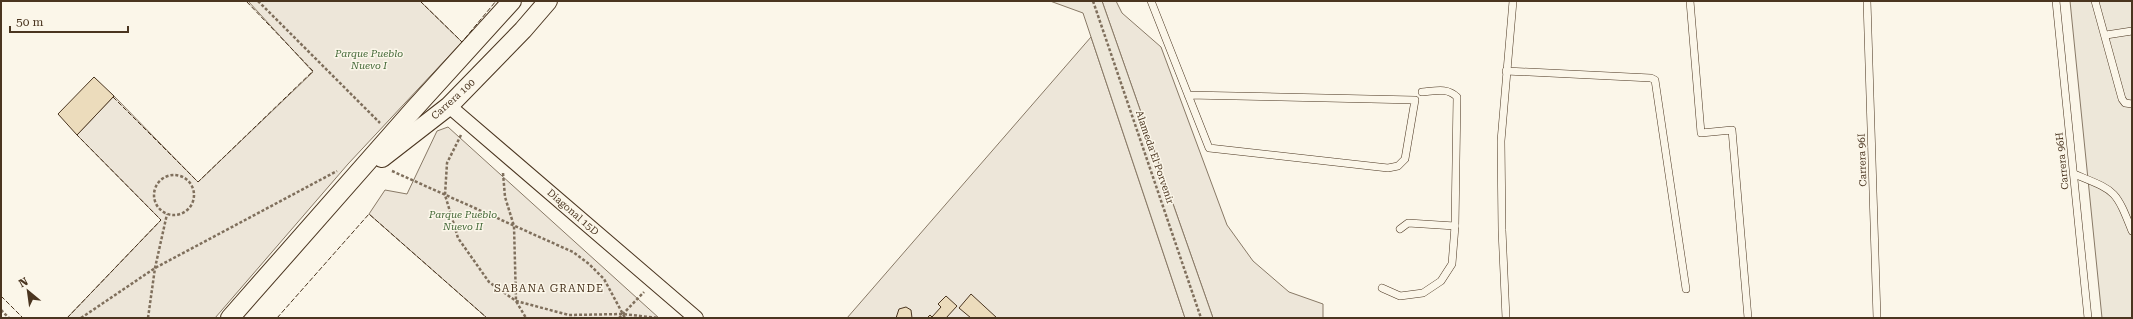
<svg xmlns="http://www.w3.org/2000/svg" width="2133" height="319" viewBox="0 0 2133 319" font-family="'Roboto Serif',serif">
  <rect width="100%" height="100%" fill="#fbf6e9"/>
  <g fill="#ede6d9" stroke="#887966">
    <polygon points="248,1 420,1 462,42 348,164 215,318 67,318 161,220 77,135 114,96 198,182 313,72"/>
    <polygon points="1102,1 1116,1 1122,13 1161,47 1227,225 1253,261 1289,292 1323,304 1323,318 1213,318"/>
    <polygon points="1091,37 1185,318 847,318"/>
    <polygon points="448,127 459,137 659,318 487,318 369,214 385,190 407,194 437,131"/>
  </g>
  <g fill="#ede7d9" stroke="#887966">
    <polygon points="1050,1 1102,1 1213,318 1185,318 1083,13"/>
    <polygon points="2070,1 2132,1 2132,318 2102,318"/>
  </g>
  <g fill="#ecdcbc" stroke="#4a3520">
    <polygon points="94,77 114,96 77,135 58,114"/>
    <polygon points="971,294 997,318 971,318 959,308"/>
    <polygon points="946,296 957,306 946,318 927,318 930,315 932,317 941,307 938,304"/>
    <polygon points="906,307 911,310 912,318 896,318 899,309"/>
  </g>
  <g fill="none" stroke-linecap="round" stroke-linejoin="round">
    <defs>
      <g id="service">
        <polyline points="1151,1 1209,148 1388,168 1398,166 1405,159 1415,100 1188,95"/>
        <polyline points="1690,1 1701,133 1732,130 1748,318"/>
        <polyline points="1867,1 1877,318"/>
        <polyline points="2056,1 2088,318"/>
        <polyline points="2095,1 2122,99 2125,103 2132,104"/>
        <polyline points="2106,35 2132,31"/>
        <polyline points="1506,71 1651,78 1655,80 1686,289"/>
        <path d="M 2074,174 C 2115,191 2115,188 2132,231"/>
        <polyline points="1400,229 1408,223 1455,226"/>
        <path d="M 1382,288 L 1400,296 L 1423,293 L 1441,281 L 1452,264 L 1455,226 L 1457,97 C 1447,87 1435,91 1422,92"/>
        <polyline points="1506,318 1502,230 1501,141 1513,1"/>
      </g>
      <polyline id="minor" points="449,106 696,318"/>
      <g id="tertiary">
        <polyline points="382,158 449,106 523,30 548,1"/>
        <polyline points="230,318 414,109 512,1"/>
      </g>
    </defs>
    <use href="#service" stroke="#4a3520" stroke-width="8"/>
    <use href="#minor" stroke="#4a3520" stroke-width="16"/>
    <use href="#tertiary" stroke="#4a3520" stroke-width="20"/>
    <g stroke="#7f6f5c" stroke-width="2.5" stroke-dasharray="3 2" stroke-linecap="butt">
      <polyline points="258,1 380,123"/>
      <polyline points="1093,1 1201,318"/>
      <polyline points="461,135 447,163 445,195 458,238 489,282 516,301 569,315 623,314 658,318"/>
      <polyline points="392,171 573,252 589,264 604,279 625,318"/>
      <polyline points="503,173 505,197 514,226 516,301 526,318"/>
      <circle cx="174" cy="195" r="20"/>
      <polyline points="1,310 9,318"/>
      <polyline points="81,318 155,268 337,171"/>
      <polyline points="148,318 155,268 167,214"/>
      <polyline points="619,318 644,292"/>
    </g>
    <use href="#service" stroke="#fbf6e9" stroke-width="7"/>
    <use href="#minor" stroke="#fbf6e9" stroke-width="14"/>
    <use href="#tertiary" stroke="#fbf6e9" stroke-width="18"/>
    <g stroke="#4a3520" stroke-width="1" stroke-dasharray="5 2" stroke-linecap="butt">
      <polyline points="420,1 462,42 496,1"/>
      <polyline points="113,97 198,182 313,71 246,1"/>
      <polyline points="1,296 23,318"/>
      <polyline points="67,318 161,220 77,135 79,133"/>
      <polyline points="277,318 369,214 487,318"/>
    </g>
  </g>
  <g text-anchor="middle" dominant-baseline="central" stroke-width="3" stroke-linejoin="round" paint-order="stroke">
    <g font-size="10" font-style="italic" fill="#436837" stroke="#fbf6e9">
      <text x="369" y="53">Parque Pueblo<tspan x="369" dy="12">Nuevo I</tspan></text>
      <text x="463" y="214">Parque Pueblo<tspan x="463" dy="12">Nuevo II</tspan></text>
    </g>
    <g font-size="10" fill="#4a3520" stroke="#fbf6e9">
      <text transform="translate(453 99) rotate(-42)">Carrera 100</text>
      <text transform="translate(1155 157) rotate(71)">Alameda El Porvenir</text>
      <text transform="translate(1862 160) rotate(-92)">Carrera 96I</text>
      <text transform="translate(2062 161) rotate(-96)">Carrera 96H</text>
      <text transform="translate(573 212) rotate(41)">Diagonal 15D</text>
    </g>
    <g font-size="11" letter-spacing="1" fill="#4a3520" stroke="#fbf6e9">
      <text x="549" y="288">SABANA GRANDE</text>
    </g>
  </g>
  <rect width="2133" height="319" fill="none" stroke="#4a3520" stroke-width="4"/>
  <g transform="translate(28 291) rotate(331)" stroke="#fbf6e9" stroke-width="3" paint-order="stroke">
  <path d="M0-3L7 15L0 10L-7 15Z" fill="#4a3520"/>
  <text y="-6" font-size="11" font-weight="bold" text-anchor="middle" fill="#4a3520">N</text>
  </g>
  <path d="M10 26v6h118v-6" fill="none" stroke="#4a3520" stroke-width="2"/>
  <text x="16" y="26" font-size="12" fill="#4a3520" stroke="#fbf6e9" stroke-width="3" paint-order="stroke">50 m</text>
</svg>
